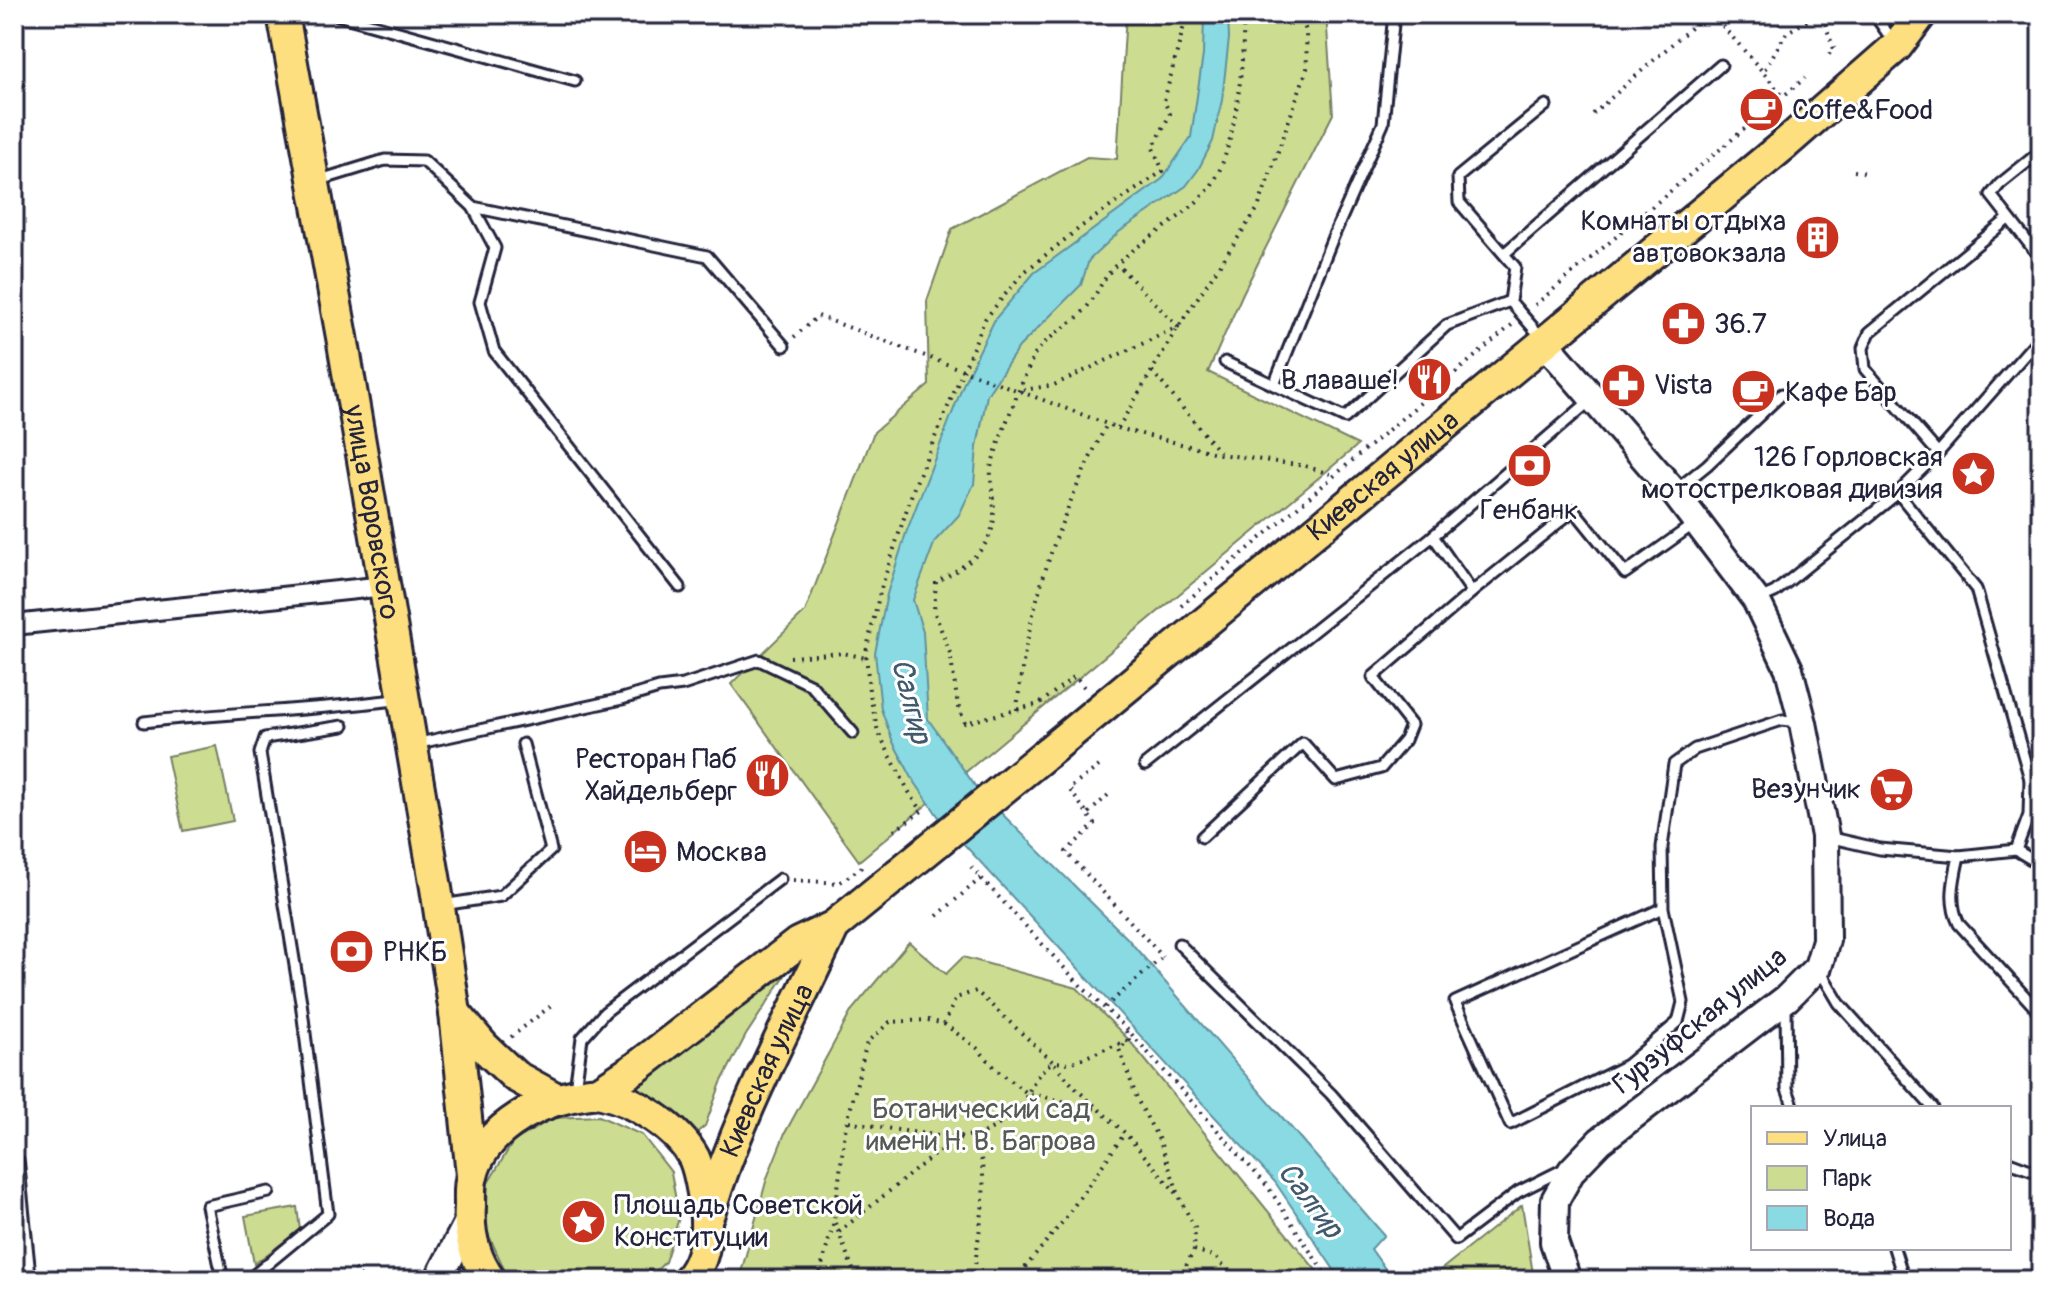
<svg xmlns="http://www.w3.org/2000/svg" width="2055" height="1294" viewBox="0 0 2055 1294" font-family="Pangolin,sans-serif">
  <rect width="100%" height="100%" fill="#fff"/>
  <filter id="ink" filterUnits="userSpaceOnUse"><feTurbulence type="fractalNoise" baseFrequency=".0125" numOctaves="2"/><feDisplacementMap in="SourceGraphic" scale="16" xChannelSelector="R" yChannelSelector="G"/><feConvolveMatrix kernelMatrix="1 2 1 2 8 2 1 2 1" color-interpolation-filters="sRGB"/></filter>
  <g filter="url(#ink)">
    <g fill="#ccdd91" stroke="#778066" stroke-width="2">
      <polygon points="1126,14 1326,14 1333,114 1243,293 1208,372 1358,445 859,861 731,684 805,612 874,432 929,385 927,301 952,229 1087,157 1117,159"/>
      <polygon points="217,746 233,821 183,831 167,756"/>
      <polygon points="909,942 946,974 963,957 1077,988 1129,1040 1324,1280 739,1280 767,1178 785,1133 852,1010"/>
      <polygon points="790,968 746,1035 721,1083 705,1126 695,1134 637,1088 712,1024"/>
      <polygon points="599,1116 642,1135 671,1172 679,1218 665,1262 647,1280 516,1280 505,1271 486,1229 488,1183 513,1142 553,1118"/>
      <polygon points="1522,1205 1534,1280 1428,1280"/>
      <polygon points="297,1207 300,1230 254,1264 245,1216"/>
    </g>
    <polygon fill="#89dae2" stroke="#60909f" stroke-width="2" points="1204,14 1228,14 1229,38 1222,100 1213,141 1198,170 1186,186 1119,232 1089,260 1081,285 1019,347 987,395 977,447 974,484 959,515 935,541 913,600 923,632 928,719 978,790 1127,938 1384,1235 1371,1249 1393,1280 1341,1280 1275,1182 938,816 912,778 893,742 881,709 875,653 887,594 906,533 965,380 995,319 1034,273 1162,179 1191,137 1203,55"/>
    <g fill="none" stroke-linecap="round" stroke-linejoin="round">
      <defs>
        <g id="service">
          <polyline points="334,14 575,81"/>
          <polyline points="1874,14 1895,44"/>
          <polyline points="2041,151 2000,184 1991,195 2041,259"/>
          <polyline points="320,180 385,160 424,161 473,207 707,256 784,346"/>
          <polyline points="473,207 495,248 480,302 494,351 680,587"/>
          <polyline points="1505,253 1721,65"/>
          <polyline points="1542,338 1510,301 1515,267 1459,202 1458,177 1546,105"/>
          <polyline points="1225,362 1345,418 1447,325 1510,301"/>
          <polyline points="1274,385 1333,237 1383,124 1394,14"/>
          <polyline points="1938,453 1865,369 1863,348 1870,332 2008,219"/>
          <polyline points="1676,490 1707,465 1782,394"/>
          <polyline points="1898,493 1976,589 2030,779 2029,815 2016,850 1959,856"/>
          <polyline points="1433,536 1472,592"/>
          <polyline points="1759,599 1775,592 1898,493 1938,453 2041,336"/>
          <path d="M 144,722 C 229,712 315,711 401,699"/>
          <polyline points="415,744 622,699 659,688 683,685 759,660 811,685 853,733"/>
          <polyline points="1145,765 1433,536 1592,399"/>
          <polyline points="2030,779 2041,761"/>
          <polyline points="1202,837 1303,743 1336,780 1381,768 1405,740 1411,725 1373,677 1472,592 1574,510 1625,573 1694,524"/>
          <path d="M 1828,837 L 1880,849 L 1959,856 C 1954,879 1948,902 1959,924 L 2041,1014"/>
          <polyline points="2016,850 2041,865"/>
          <polyline points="442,905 501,896 551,850 523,744"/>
          <polyline points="1663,908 1455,1002 1510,1124 1627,1065 1678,1022 1683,1002 1663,908 1662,847 1674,764 1695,749 1782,720 1799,722"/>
          <polyline points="1179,944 1331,1094 1456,1239 1518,1192 1566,1168"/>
          <polyline points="1819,969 1839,1003 1933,1108"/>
          <polyline points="1786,1006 1787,1089 1794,1108"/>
          <polyline points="575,1089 582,1038 605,1012 780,879"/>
          <polyline points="2009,1162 2041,1174"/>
          <polyline points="1894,1248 1904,1280"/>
          <polyline points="223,1280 207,1206 269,1192"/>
          <polyline points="248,1280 328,1214 301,1002 260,753 265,738 343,726"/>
        </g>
        <g id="minor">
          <polyline points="14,625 385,586"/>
          <polyline points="14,1163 26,1280"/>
        </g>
        <g id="secondary">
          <polyline points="1546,344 1674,492 1756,600 1789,669 1803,723 1825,836 1826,940 1818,967 1787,998 1600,1141 1572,1170 1555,1200 1554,1242 1567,1280"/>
          <polyline points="438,1280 469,1220"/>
        </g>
        <g id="primary">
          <path id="s1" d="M 283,14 L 342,337 L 436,888 L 455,1013 L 472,1175"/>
          <path id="s2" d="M 1048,752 L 1785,144 L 1897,46 L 1921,14"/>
          <polyline points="455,1013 484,1047 515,1076 557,1099"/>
          <polyline points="599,1092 637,1067 798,943 834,926 898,874"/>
          <path id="s3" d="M 709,1213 C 739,1112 791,1020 834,926"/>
          <path d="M 490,1280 C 475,1259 468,1233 470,1206 C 470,1196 469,1185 472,1176 C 482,1133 532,1104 572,1096 C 581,1095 593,1091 602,1093 C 634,1100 678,1128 694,1158 C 699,1169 701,1182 703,1193 C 708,1221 709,1257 688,1280"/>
        </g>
      </defs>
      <use href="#service" stroke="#22223b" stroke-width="15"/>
      <use href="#minor" stroke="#22223b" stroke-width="24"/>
      <use href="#secondary" stroke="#22223b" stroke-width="32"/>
      <use href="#primary" stroke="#22223b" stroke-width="36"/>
      <g stroke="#22223b" stroke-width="4" stroke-dasharray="2 6" stroke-linecap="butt">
        <polyline points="1712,14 1763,72"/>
        <polyline points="1825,24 1834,49 1827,56"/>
        <polyline points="1781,94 1763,72 1787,32 1820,14"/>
        <polyline points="1925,102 1929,114"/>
        <polyline points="1593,114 1706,14"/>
        <polyline points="1854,171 1869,173"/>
        <polyline points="1535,305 1805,78"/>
        <polyline points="794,337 818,316 1118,428 1220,454 1305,466 1336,476"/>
        <polyline points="1152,371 1219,452"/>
        <polyline points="1023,390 1054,385 1178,327 1117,264"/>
        <polyline points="1118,428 1178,327 1258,208 1307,69 1306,31 1300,14"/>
        <polyline points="1181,606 1513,324"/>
        <polyline points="790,657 843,653 866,658"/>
        <path d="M 1084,687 L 1075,676 L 1039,704 L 965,723 L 958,705 L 950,653 L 934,611 L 936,582 C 965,567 995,548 994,512 C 994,498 990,483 991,469 C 991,458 1027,369 1034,356 C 1045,338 1064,329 1079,316 C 1096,300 1101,278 1118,263 C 1146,237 1183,219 1208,190 C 1236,156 1245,57 1243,14"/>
        <path d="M 1017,710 C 1026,609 1060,514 1107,424"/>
        <polyline points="1099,766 1069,789 1095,824 1066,852 1163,957"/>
        <polyline points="1089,813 1108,795"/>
        <polyline points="894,831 922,811 909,792 878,732 869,691 866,652 880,592 914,487 985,319 1023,273 1082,226 1163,171 1153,148 1170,114 1164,101 1187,14"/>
        <polyline points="971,867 1081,986 1126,1028 1268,1187 1329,1280"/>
        <polyline points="793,880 839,883 866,864"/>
        <polyline points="937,916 981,878"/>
        <polyline points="1105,1007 1165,955"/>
        <polyline points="944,1024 977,1048 998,1071 1027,1093 1101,1110"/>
        <polyline points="1126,1031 1129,1040 1119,1049 1138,1101 1160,1142 1182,1203 1195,1228 1194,1250 1216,1257 1236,1280"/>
        <polyline points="511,1037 552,1005"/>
        <path d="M 849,1121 C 878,1127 952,1141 979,1134 C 989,1131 1004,1122 1012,1116 C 1030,1101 1028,1078 1053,1062 L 1075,1088 L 1125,1133 L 1179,1196"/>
        <polyline points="835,1223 857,1280"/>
        <polyline points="839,1232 935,1154 962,1137"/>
        <polyline points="354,1269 363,1280"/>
        <polyline points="818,1280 834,1221 845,1131 867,1042 890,1022 928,1020 944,1024 956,998 976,991 1053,1062 1070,1063 1129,1040"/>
        <path d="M 974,1280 C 977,1225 993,1191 975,1134"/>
        <polyline points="1015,1280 1064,1220 1125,1133"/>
        <polyline points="1179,1280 1194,1250"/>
      </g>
      <use href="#service" stroke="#fff" stroke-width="9"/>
      <use href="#minor" stroke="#fff" stroke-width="18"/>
      <use href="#secondary" stroke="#fff" stroke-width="26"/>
      <use href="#primary" stroke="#fedf80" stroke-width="30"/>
      <defs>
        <polyline id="primary-bridge" points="898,874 1048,752"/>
      </defs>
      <use href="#primary-bridge" stroke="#22223b" stroke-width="36" stroke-linecap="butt"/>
      <use href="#primary-bridge" stroke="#fedf80" stroke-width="30"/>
    </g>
  </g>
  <defs>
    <symbol id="cafe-disc" viewBox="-11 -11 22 22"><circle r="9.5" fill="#c8321e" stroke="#fff"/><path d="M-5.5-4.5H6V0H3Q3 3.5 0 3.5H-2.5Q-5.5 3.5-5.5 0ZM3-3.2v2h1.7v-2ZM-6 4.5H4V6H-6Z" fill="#fff"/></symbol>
    <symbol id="building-disc" viewBox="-11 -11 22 22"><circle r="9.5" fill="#c8321e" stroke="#fff"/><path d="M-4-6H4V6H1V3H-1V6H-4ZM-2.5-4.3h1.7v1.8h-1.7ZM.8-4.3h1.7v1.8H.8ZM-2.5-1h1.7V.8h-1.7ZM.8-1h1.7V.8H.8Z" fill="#fff"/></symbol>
    <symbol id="pharmacy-disc" viewBox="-11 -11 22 22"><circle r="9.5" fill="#c8321e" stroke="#fff"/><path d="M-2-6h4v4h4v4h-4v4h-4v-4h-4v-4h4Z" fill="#fff"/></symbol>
    <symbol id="restaurant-disc" viewBox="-11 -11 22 22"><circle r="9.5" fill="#c8321e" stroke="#fff"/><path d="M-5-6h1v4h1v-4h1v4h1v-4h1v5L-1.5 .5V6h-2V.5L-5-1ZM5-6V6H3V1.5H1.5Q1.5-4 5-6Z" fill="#fff"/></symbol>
    <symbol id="bank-disc" viewBox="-11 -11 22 22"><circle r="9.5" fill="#c8321e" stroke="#fff"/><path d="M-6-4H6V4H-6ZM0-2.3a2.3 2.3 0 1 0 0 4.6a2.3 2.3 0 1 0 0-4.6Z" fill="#fff"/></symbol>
    <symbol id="sight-disc" viewBox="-11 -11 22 22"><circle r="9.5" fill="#c8321e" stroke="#fff"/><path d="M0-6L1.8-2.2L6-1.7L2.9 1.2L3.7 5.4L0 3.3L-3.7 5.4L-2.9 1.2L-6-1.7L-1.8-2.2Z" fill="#fff"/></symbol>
    <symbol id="supermarket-disc" viewBox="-11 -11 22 22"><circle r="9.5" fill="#c8321e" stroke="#fff"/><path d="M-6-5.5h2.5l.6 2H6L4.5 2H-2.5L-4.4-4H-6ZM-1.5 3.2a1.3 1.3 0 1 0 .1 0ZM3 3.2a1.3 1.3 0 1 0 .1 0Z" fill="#fff"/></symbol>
    <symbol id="hotel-disc" viewBox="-11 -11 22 22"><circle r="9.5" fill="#c8321e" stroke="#fff"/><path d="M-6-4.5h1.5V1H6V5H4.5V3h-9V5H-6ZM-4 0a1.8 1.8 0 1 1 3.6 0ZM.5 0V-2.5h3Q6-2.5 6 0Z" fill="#fff"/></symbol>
  </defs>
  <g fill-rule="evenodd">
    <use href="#cafe-disc" x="1736" y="84" width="51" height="51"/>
    <use href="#building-disc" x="1792" y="212" width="51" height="51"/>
    <use href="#pharmacy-disc" x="1658" y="298" width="51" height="51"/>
    <use href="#restaurant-disc" x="1404" y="354" width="51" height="51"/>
    <use href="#pharmacy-disc" x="1598" y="360" width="51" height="51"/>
    <use href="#cafe-disc" x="1728" y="366" width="51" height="51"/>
    <use href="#bank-disc" x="1504" y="440" width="51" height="51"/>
    <use href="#sight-disc" x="1948" y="448" width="51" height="51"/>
    <use href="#restaurant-disc" x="742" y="750" width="51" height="51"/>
    <use href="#supermarket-disc" x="1866" y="764" width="51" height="51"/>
    <use href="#hotel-disc" x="620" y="826" width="51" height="51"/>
    <use href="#bank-disc" x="326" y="926" width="51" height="51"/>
    <use href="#sight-disc" x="558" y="1196" width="51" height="51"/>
  </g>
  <g text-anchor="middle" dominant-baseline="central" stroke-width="6" stroke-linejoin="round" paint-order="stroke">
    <g font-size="28" fill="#22223b" stroke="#fff" text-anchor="start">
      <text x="1792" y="110">Coffe&amp;Food</text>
      <text x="1786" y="221" text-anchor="end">Комнаты отдыха<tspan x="1786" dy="32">автовокзала</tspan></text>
      <text x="1714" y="324">36.7</text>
      <text x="1399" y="380" text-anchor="end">В лаваше!</text>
      <text x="1654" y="385">Vista</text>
      <text x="1785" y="392">Кафе Бар</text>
      <text x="1943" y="457" text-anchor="end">126 Горловская<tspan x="1943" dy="32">мотострелковая дивизия</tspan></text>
      <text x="1529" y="510" text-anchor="middle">Генбанк</text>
      <text x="737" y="759" text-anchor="end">Ресторан Паб<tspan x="737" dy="32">Хайдельберг</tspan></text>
      <text x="1861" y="789" text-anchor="end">Везунчик</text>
      <text x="676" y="852">Москва</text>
      <text x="383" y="952">РНКБ</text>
      <text x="614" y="1205">Площадь Советской<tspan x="614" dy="32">Конституции</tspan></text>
    </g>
    <g font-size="28" fill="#22223b" stroke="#fff">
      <text stroke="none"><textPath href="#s2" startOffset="434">Киевская улица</textPath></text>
      <text stroke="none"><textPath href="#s1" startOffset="506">улица Воровского</textPath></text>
      <text transform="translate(1700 1021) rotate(-39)">Гурзуфская улица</text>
      <text stroke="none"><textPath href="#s3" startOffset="154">Киевская улица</textPath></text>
    </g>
    <g font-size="28" fill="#555a55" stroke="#fff">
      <text x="981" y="1109">Ботанический сад<tspan x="981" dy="32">имени Н. В. Багрова</tspan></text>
    </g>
    <g font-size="30" font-style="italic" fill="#41596d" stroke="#fff">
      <text transform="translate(911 701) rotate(76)">Салгир</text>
      <text transform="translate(1310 1200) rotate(53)">Салгир</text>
    </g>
  </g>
  <rect width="2055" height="1294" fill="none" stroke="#fff" stroke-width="48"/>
  <rect x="24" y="24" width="2007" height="1246" fill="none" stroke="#22223b" stroke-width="3" filter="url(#ink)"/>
  <rect x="1751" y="1106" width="260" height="144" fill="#ffffff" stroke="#a7a7b1" stroke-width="2"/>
  <rect x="1767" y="1132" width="40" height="12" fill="#fedf80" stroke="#a7a7b1" stroke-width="2"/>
  <text x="1823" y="1146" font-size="24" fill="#22223b">Улица</text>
  <rect x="1767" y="1166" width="40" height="24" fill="#ccdd91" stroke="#a7a7b1" stroke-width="2"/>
  <text x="1823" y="1186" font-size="24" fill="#22223b">Парк</text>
  <rect x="1767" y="1206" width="40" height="24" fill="#89dae2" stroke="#a7a7b1" stroke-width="2"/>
  <text x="1823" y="1226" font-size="24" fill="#22223b">Вода</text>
</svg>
